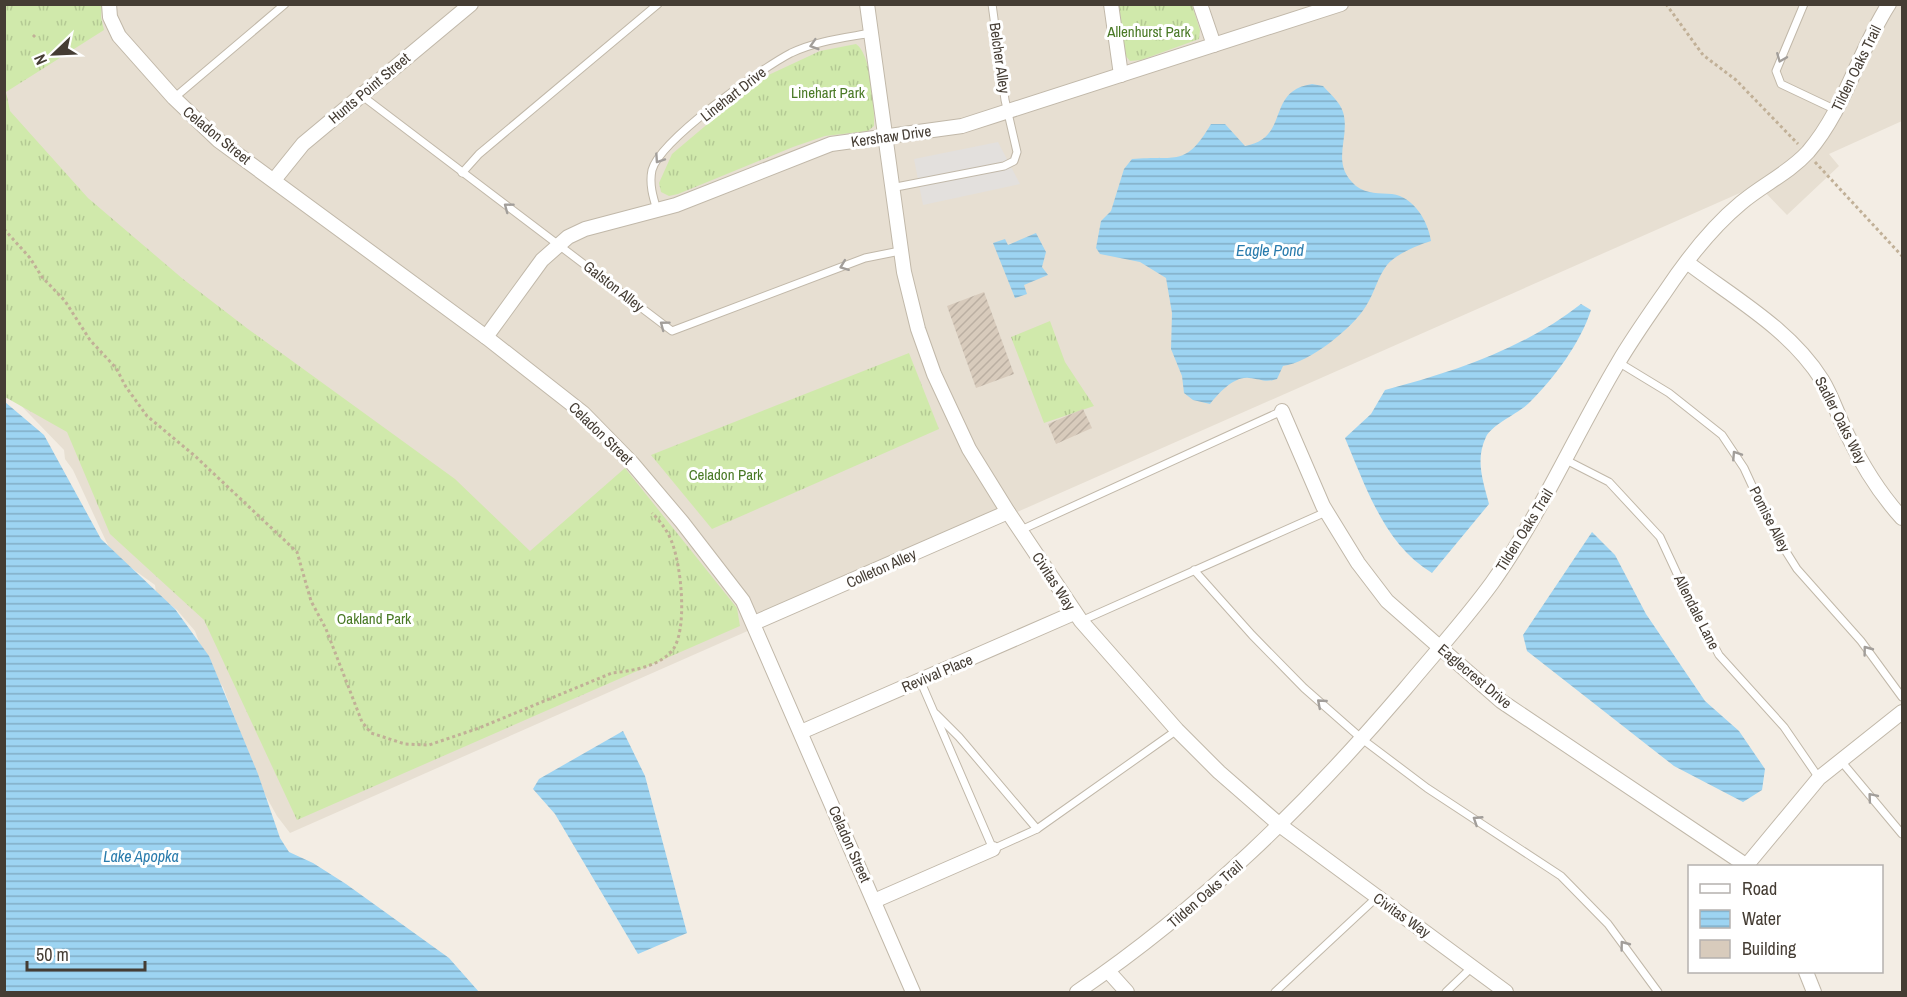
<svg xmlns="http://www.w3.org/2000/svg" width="1907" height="997" viewBox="0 0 1907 997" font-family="'Archivo Narrow',sans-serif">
  <defs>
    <pattern id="grass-tufts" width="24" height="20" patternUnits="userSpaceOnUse" patternTransform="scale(1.5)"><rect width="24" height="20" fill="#d0e9ab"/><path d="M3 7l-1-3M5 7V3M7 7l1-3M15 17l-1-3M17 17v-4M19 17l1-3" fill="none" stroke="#b4c994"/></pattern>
    <pattern id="water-rules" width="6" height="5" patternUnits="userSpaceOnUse" patternTransform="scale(1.5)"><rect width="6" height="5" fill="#9dd4f2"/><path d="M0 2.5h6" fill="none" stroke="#82adc5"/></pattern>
    <pattern id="building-hatch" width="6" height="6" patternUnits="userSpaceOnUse" patternTransform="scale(1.5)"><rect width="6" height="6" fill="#d8cbbc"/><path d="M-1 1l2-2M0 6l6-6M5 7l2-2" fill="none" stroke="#bbafa2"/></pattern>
  </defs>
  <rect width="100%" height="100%" fill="#f3ede4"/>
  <polygon fill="#e7dfd2" points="5,5 1902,5 1902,121 1829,154 1839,166 1787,215 1758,185 290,833 277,816 263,791 238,736 237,724 223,687 208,666 195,631 177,610 156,593 155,585 112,554 73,470 65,459 64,450 5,389"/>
  <g fill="url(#grass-tufts)">
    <polygon points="5,4 102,5 101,17 104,30 6,92 10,111 88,198 183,279 248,329 455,479 530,551 625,468 737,608 740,626 297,820 204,620 110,534 67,432 5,397"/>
    <polygon points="1119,5 1192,5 1200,30 1199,39 1141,60 1130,61 1125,55"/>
    <path d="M 856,44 C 871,53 875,108 874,126 L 868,131 L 825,136 L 793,147 L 678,194 L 669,196 L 661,192 L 659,183 L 672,154 L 762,78 L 820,51 Z"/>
    <polygon points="1050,321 1065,362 1094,406 1044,423 1011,337"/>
    <polygon points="909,353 939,429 712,529 651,455"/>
  </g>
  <polygon fill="#e3e0dd" points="998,142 1020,184 923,205 914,159"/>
  <g fill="url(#water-rules)">
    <path d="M 1312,84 L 1323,86 C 1330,94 1340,102 1343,112 C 1351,138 1329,163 1356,186 C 1366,194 1380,193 1392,194 C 1414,197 1428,221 1431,241 C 1418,245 1396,254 1387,265 C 1377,278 1375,292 1366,306 C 1353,328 1309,363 1283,366 L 1277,379 C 1265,383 1261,379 1249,378 C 1234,376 1219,393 1210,404 L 1193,400 L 1184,393 L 1182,376 L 1171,349 L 1172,313 L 1166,278 L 1140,262 L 1100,254 L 1096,248 L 1101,221 L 1111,211 L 1124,169 L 1132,159 C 1177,155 1185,168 1211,124 L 1225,124 L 1245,146 C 1291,138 1265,91 1312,84 Z"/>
    <polygon points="1036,233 1046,252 1042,267 1048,275 1024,285 1027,294 1015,298 993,243 1005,239 1008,245"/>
    <path d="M 1581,304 L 1591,310 C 1580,344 1554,378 1529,403 C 1519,413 1491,425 1486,437 C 1475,460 1483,481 1489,504 L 1432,573 C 1384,544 1366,487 1345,438 L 1371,414 L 1385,390 C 1454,372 1525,348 1581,304 Z"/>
    <polygon points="5,402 44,435 101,539 175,609 209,656 258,774 280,838 289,852 313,863 346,884 449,958 479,992 5,992"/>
    <polygon points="1592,532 1615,555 1646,614 1705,701 1739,731 1765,769 1762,790 1743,802 1674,766 1527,651 1523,635"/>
    <polygon points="623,731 645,776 687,933 638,954 555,814 533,789 539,779"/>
  </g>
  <g fill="url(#building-hatch)">
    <polygon points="984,292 1014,374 976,388 947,306"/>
    <polygon points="1083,409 1092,428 1056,444 1048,424"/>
  </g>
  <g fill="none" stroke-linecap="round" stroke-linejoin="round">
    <defs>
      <g id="service">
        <polyline points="1804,4 1776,71 1781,84 1836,110"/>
        <polyline points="361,95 672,331 865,258 900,251"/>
        <polyline points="174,98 285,4"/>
        <polyline points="462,173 479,154 658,4"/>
        <polyline points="891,188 1004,166 1014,161 1017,152 1005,100 992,4"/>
        <path d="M 657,210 C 653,197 649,184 652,170 C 660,140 762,68 791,53 C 816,41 844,38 871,33"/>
        <polyline points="1618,362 1669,393 1722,435 1744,468 1773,531 1797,569 1861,641 1902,697"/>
        <polyline points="1566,460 1609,482 1660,537 1686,593 1719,655 1784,727 1819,778"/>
        <polyline points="1021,530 1282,411"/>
        <polyline points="1194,570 1252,635 1304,688 1362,739 1427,788 1561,876 1608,924 1658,992"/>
        <polyline points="1081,621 1326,512"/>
        <polyline points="920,680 993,849 1037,829 1177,730"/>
        <polyline points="936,714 959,737 1037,829"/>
        <polyline points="1841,761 1902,834"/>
        <polyline points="1275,992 1376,898"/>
        <polyline points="1446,992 1472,967"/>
      </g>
      <g id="minor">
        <polyline points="109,4 110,17 119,36 174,98 218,140 486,337 583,413 632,463 682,522 743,601 913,992"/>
        <polyline points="867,4 904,272 918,329 934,374 969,449 1008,512 1081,621 1177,730 1219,772 1281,826 1506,992"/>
        <polyline points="1111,4 1121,75"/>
        <polyline points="1200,4 1214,45"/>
        <polyline points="274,180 303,144 471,4"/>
        <path d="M 1688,263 C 1734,298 1790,329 1822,380 C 1832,396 1838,416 1847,434 C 1861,463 1880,494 1902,518"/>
        <polyline points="486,337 542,260 568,237 585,229 676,205 831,144 962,126 1341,4"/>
        <polyline points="1282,411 1323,506 1358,563 1387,601 1501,701 1747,866"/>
        <polyline points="754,623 1008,512"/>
        <polyline points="801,732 1074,613"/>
        <polyline points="1746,866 1819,778 1902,712"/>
        <polyline points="874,901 993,849"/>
        <polyline points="1108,971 1127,992"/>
        <polyline points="1806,972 1814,992"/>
        <path d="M 1077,992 C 1202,907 1307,804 1405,689 C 1434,654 1465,620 1492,583 C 1541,514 1575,435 1618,363 C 1632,339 1649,315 1665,292 C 1685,262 1712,227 1741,203 C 1762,185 1789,173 1808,152 C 1845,109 1858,52 1889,4"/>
      </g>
    </defs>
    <use href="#service" stroke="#c1b8a9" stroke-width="9"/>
    <use href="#minor" stroke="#c1b8a9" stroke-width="16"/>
    <g stroke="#c1b097" stroke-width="3" stroke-dasharray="3 3" stroke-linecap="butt">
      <polyline points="1666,4 1703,55 1736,80 1798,144"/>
      <polyline points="33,37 35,35"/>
      <polyline points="1815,162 1902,256"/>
      <path d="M 4,229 L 30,258 L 42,277 L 65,301 L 90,340 L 116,368 L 126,387 L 147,416 L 195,456 L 297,552 L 311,601 L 326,629 L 362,722 L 371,733 L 405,744 L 429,745 L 479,728 L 612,673 C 631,671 657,667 671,652 C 689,633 681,562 671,540 C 667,530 660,521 652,513"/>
    </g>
    <use href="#service" stroke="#fff" stroke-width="7"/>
    <use href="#minor" stroke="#fff" stroke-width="14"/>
  </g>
  <defs><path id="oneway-chevron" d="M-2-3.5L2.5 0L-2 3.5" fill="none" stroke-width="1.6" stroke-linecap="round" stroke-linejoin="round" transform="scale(1.5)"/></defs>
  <g stroke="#a29e9a">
    <use href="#oneway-chevron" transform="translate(814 45) rotate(163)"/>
    <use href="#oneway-chevron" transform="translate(1781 58) rotate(112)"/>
    <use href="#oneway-chevron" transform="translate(659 159) rotate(124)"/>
    <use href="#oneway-chevron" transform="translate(508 207) rotate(-143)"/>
    <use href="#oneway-chevron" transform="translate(844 266) rotate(159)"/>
    <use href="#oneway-chevron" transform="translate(664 325) rotate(-143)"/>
    <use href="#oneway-chevron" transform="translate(1736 455) rotate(-123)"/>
    <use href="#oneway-chevron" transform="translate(1867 650) rotate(-127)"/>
    <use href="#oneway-chevron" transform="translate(1321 703) rotate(-139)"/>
    <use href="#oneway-chevron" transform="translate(1872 797) rotate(-130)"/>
    <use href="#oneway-chevron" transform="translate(1477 820) rotate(-147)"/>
    <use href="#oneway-chevron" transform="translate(1624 945) rotate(-127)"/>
  </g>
  <g text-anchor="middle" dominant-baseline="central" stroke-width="6" stroke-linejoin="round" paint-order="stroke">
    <g font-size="15" fill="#497925" stroke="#fff">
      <text x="1149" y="31">Allenhurst Park</text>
      <text x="828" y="92">Linehart Park</text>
      <text x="726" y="474">Celadon Park</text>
      <text x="374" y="618">Oakland Park</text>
    </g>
    <g font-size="15" fill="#453d34" stroke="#fff">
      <text transform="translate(1000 58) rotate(82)">Belcher Alley</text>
      <text transform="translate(1856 68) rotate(-64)">Tilden Oaks Trail</text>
      <text transform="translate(369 88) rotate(-40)">Hunts Point Street</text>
      <text transform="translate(733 94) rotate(-38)">Linehart Drive</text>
      <text transform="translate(217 135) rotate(39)">Celadon Street</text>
      <text transform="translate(891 136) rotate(-8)">Kershaw Drive</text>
      <text transform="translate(614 286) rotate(38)">Galston Alley</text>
      <text transform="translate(1841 420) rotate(63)">Sadler Oaks Way</text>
      <text transform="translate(601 433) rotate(44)">Celadon Street</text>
      <text transform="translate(1770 519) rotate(63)">Pomise Alley</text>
      <text transform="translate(1524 530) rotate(-58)">Tilden Oaks Trail</text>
      <text transform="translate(881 568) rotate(-24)">Colleton Alley</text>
      <text transform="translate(1054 581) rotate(57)">Civitas Way</text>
      <text transform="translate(1697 612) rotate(63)">Allendale Lane</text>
      <text transform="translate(937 673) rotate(-23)">Revival Place</text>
      <text transform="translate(1475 676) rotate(40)">Eaglecrest Drive</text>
      <text transform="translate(850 844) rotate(66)">Celadon Street</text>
      <text transform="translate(1205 894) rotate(-41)">Tilden Oaks Trail</text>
      <text transform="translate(1402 915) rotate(35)">Civitas Way</text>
    </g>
    <g font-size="16" font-style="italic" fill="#297bac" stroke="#fff">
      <text x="1270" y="250">Eagle Pond</text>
      <text x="141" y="856">Lake Apopka</text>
    </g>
  </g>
  <rect width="1907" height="997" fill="none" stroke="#453d34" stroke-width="12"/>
  <rect x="1688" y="865" width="195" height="108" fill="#ffffff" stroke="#b5b1ae" stroke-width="1.5"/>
  <rect x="1700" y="884" width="30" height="9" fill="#ffffff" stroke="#b5b1ae" stroke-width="1.5"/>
  <text x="1742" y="895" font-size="18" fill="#453d34">Road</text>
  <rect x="1700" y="910" width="30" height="18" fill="url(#water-rules)" stroke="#b5b1ae" stroke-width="1.5"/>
  <text x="1742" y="925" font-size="18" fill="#453d34">Water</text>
  <rect x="1700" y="940" width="30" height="18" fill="#d8cbbc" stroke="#b5b1ae" stroke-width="1.5"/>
  <text x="1742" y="955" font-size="18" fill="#453d34">Building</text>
  <g transform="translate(54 54) rotate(247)" stroke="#ffffff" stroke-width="4.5" paint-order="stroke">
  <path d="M0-4.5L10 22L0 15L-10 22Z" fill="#453d34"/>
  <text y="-9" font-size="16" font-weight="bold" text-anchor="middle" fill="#453d34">N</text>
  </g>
  <path d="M27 961v9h118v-9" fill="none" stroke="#453d34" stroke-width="3"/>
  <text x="36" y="961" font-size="18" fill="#453d34" stroke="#ffffff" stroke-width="4.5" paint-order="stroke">50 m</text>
</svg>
